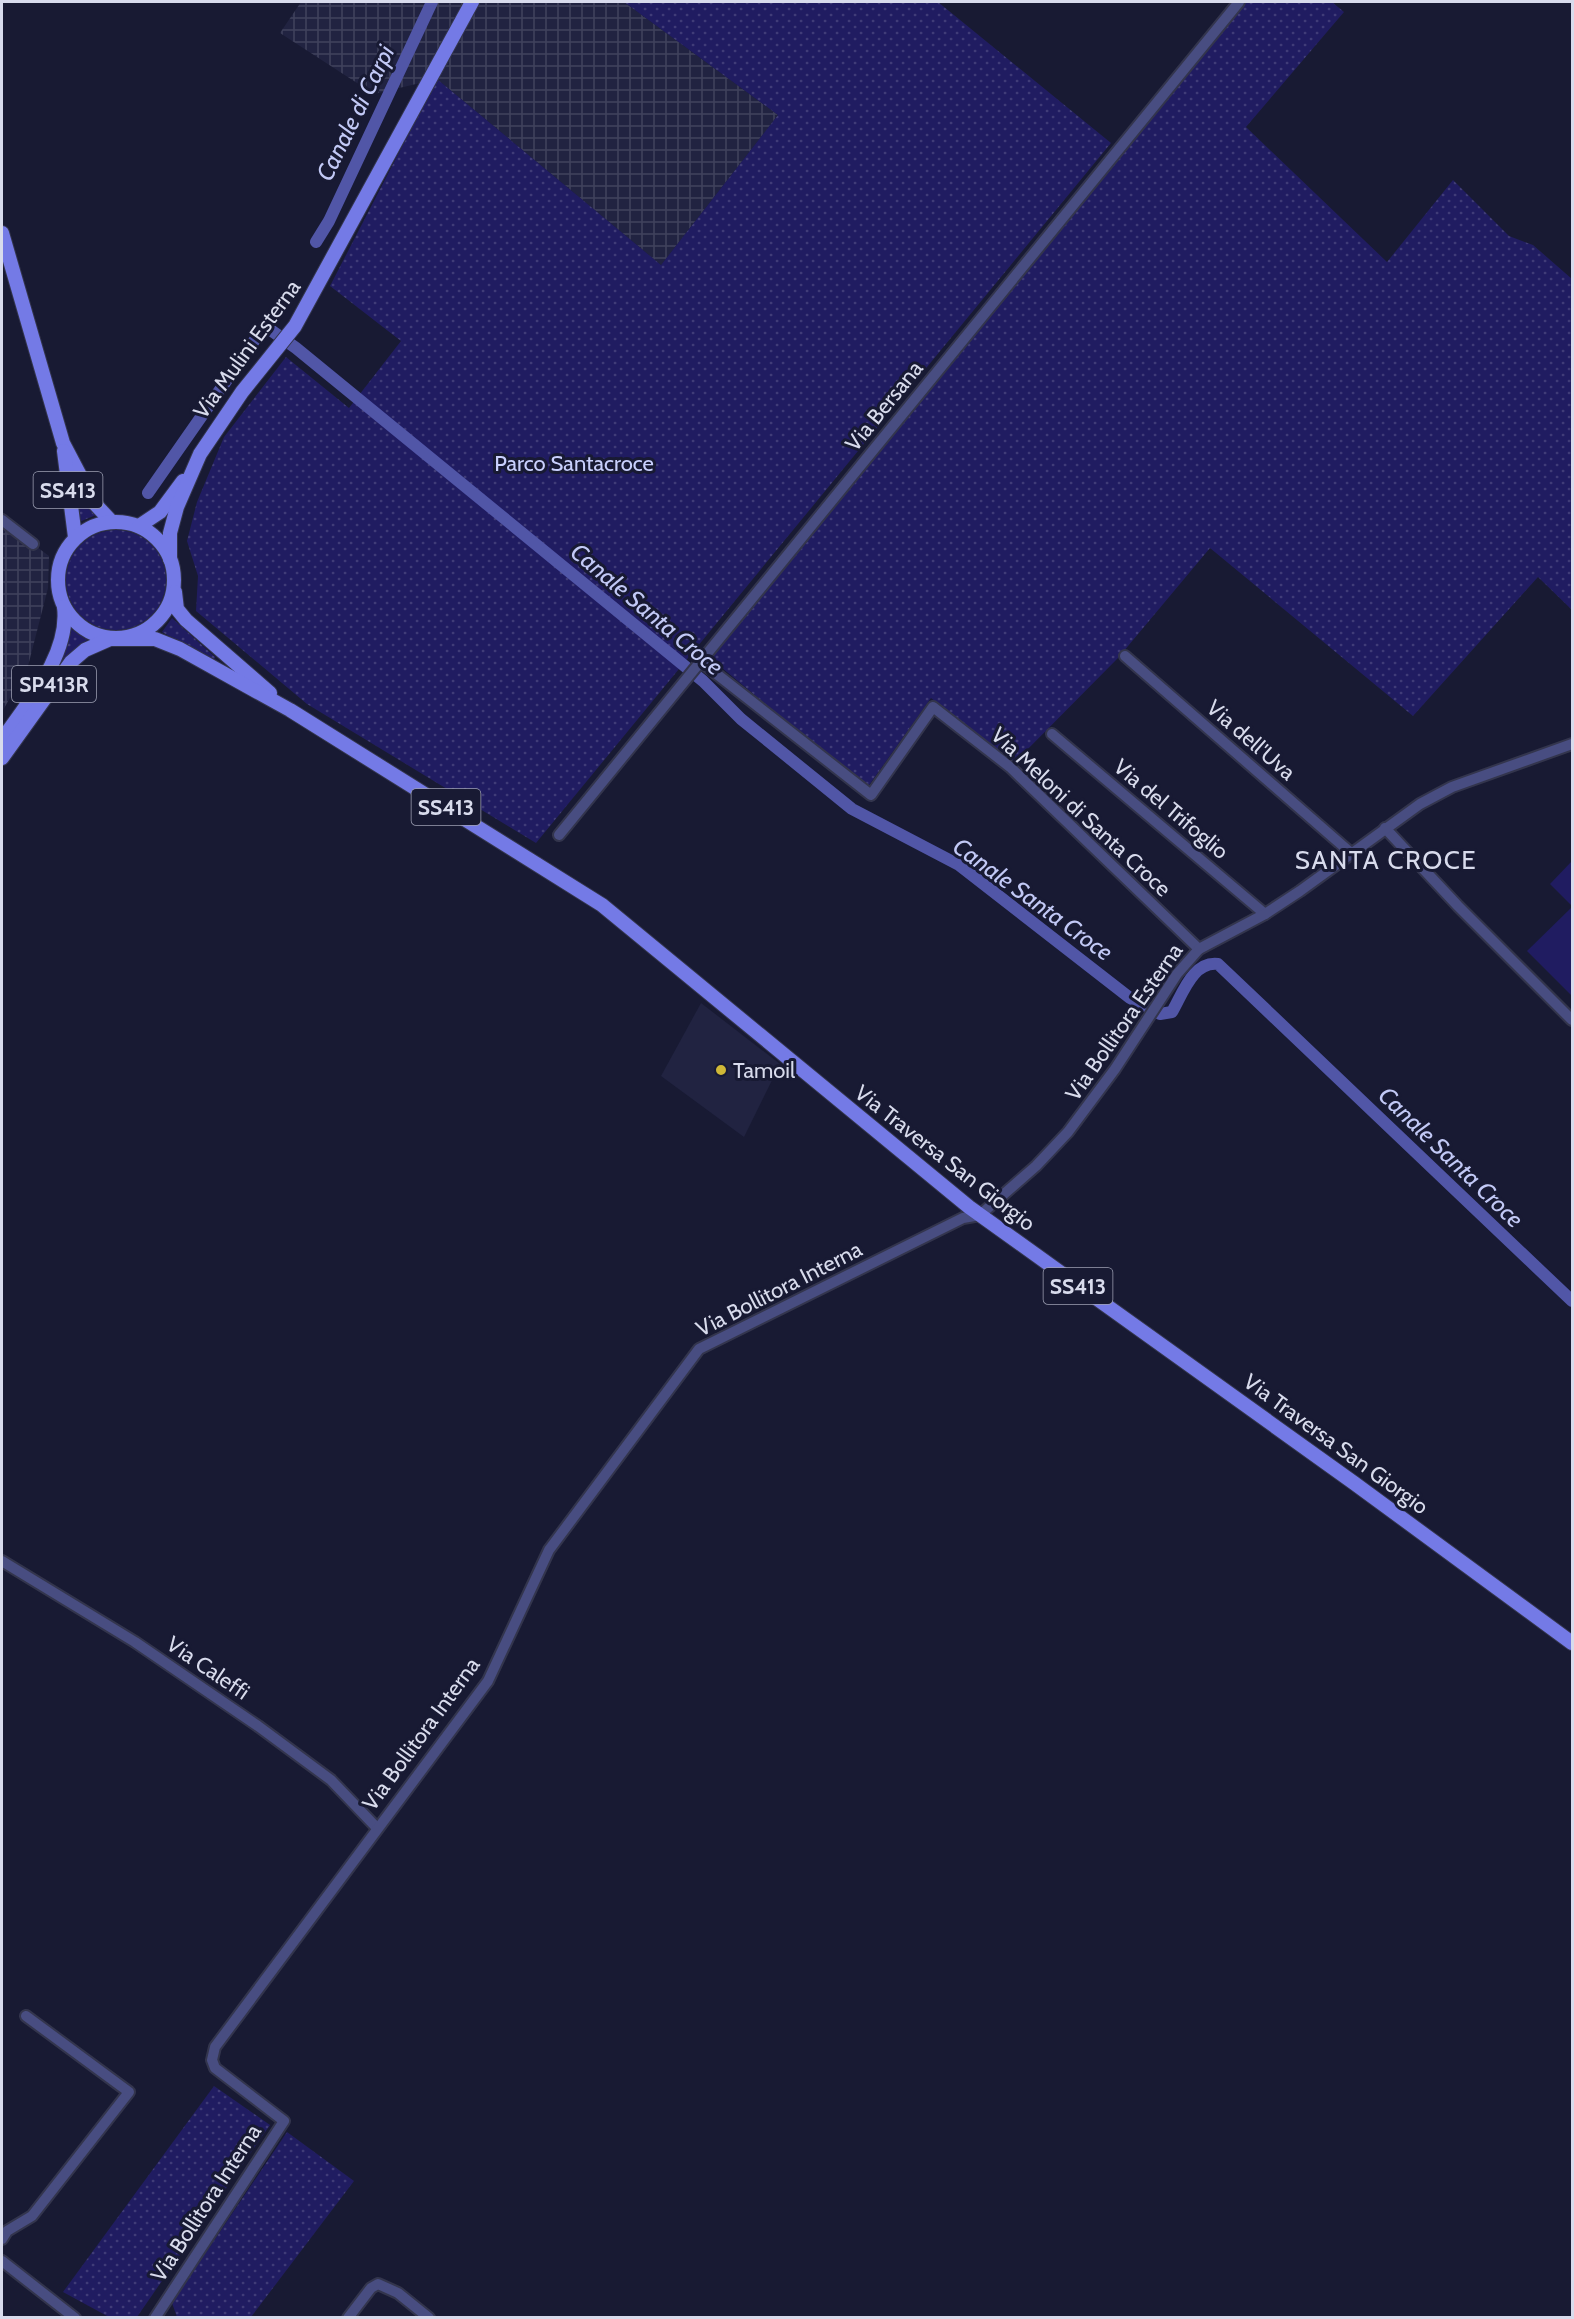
<svg xmlns="http://www.w3.org/2000/svg" width="1574" height="2319" viewBox="0 0 1574 2319" font-family="Cabin,sans-serif">
  <defs>
    <pattern id="industrial-grid" width="8" height="8" patternUnits="userSpaceOnUse" patternTransform="scale(1.5)"><rect width="8" height="8" fill="#212341"/><path d="M0 4h8M4 0v8" fill="none" stroke="#40425d"/></pattern>
    <pattern id="green-dots" width="8" height="8" patternUnits="userSpaceOnUse" patternTransform="scale(1.5)"><rect width="8" height="8" fill="#201c61"/><path d="M2 2h.1M6 6h.1" fill="none" stroke="#403c78" stroke-width="1.8" stroke-linecap="round"/></pattern>
  </defs>
  <rect width="100%" height="100%" fill="#181a33"/>
  <polygon fill="#212341" points="701,1003 780,1064 744,1137 661,1076"/>
  <g fill="url(#industrial-grid)">
    <polygon points="301,2 624,2 778,115 661,265 437,79 374,94 280,33"/>
    <polygon points="2,521 49,556 48,588 28,666 2,712"/>
  </g>
  <g fill="url(#green-dots)">
    <polygon points="624,2 938,2 1111,143 536,843 307,704 196,611 198,576 187,541 197,502 224,437 286,357 349,408 401,341 330,286 437,79 661,265 778,115"/>
    <polygon points="1244,2 1332,2 1344,12 1246,127 1387,262 1453,180 1509,236 1533,245 1572,279 1572,610 1538,577 1413,716 1210,548 1118,658 1014,763 931,698 867,788 710,658 946,363"/>
    <polygon points="76,483 96,515 79,522 73,484"/>
    <circle cx="116" cy="580" r="50"/>
    <polygon points="172,618 215,657 214,661 162,632"/>
    <polygon points="70,628 87,640 69,656 54,673"/>
    <polygon points="214,2086 270,2125 137,2317 109,2317 63,2292"/>
    <polygon points="287,2132 354,2181 251,2317 177,2317 172,2303"/>
  </g>
  <g fill="#201c61">
    <polygon points="1572,861 1572,904 1571,905 1550,884"/>
    <polygon points="1572,907 1572,996 1527,951"/>
  </g>
  <g fill="none" stroke-linecap="round" stroke-linejoin="round">
    <g stroke="#5156a7" stroke-width="12">
      <polyline points="316,242 329,221 432,2"/>
      <path d="M 265,326 L 296,348 L 703,681 L 741,719 L 852,809 L 959,865 L 1130,998 L 1160,1014 L 1172,1012 C 1183,993 1193,961 1218,964 L 1572,1301"/>
      <polyline points="148,493 268,321"/>
    </g>
    <defs>
      <g id="minor">
        <polyline points="2,520 33,544"/>
        <polyline points="1125,656 1351,853"/>
        <polyline points="700,661 871,795 933,707 1010,767 1199,949"/>
        <polyline points="1052,734 1265,914"/>
        <polyline points="1385,828 1458,906 1572,1020"/>
        <polyline points="559,835 1239,2"/>
        <polyline points="2,1561 135,1642 258,1726 331,1780 377,1828"/>
        <polyline points="2,2239 7,2231 32,2216 129,2092 26,2016"/>
        <polyline points="2,2261 75,2318"/>
        <polyline points="155,2318 284,2121 215,2068 212,2060 215,2047 488,1681 549,1550 699,1349 963,1218 980,1215 1036,1166 1068,1132 1115,1069 1177,974 1199,949 1265,914 1300,891 1420,804 1452,787 1572,744"/>
        <polyline points="348,2318 371,2288 378,2284 398,2293 429,2318"/>
      </g>
      <g id="major">
        <polyline points="2,233 63,443 95,504 111,521"/>
        <polyline points="64,451 75,537"/>
        <circle cx="116" cy="580" r="58"/>
        <polyline points="139,526 160,512 183,481"/>
        <polyline points="170,559 170,533 177,507 200,454 242,392 295,326 472,2"/>
        <polyline points="175,592 177,609 186,620 270,693"/>
        <path d="M 2,740 C 27,703 70,655 64,607"/>
        <polyline points="2,758 71,662 85,650 110,639 155,639 180,649 290,710 602,905 969,1207 1354,1483 1572,1643"/>
      </g>
    </defs>
    <use href="#minor" stroke="#33354d" stroke-width="14"/>
    <use href="#major" stroke="#33354d" stroke-width="16"/>
    <use href="#minor" stroke="#484d81" stroke-width="10"/>
    <use href="#major" stroke="#747ae6" stroke-width="14"/>
  </g>
  <circle fill="#d0b837" stroke="#181a33" stroke-width="2" cx="721" cy="1070" r="6"/>
  <g text-anchor="middle" dominant-baseline="central" stroke-width="6" stroke-linejoin="round" paint-order="stroke">
    <g fill="#181a33" stroke="#9ea1b4" stroke-width="1.5">
      <rect x="33.5" y="472" width="69" height="36" rx="4.5"/>
      <rect x="12" y="666" width="84" height="36" rx="4.5"/>
      <rect x="411.5" y="789" width="69" height="36" rx="4.5"/>
      <rect x="1043.5" y="1268" width="69" height="36" rx="4.5"/>
    </g>
    <g font-size="21" font-weight="bold" fill="#d8dbec">
      <text x="68" y="490">SS413</text>
      <text x="54" y="684">SP413R</text>
      <text x="446" y="807">SS413</text>
      <text x="1078" y="1286">SS413</text>
    </g>
    <g font-size="22" fill="#d8dbec" stroke="#181a33">
      <text transform="translate(247 349) rotate(-54)">Via Mulini Esterna</text>
      <text transform="translate(884 406) rotate(-51)">Via Bersana</text>
      <text transform="translate(1251 740) rotate(41)">Via dell'Uva</text>
      <text transform="translate(1171 809) rotate(40)">Via del Trifoglio</text>
      <text transform="translate(1081 812) rotate(43)">Via Meloni di Santa Croce</text>
      <text transform="translate(1124 1022) rotate(-55)">Via Bollitora Esterna</text>
      <text transform="translate(945 1158) rotate(38)">Via Traversa San Giorgio</text>
      <text transform="translate(779 1289) rotate(-27)">Via Bollitora Interna</text>
      <text transform="translate(1336 1444) rotate(36)">Via Traversa San Giorgio</text>
      <text transform="translate(208 1668) rotate(34)">Via Caleffi</text>
      <text transform="translate(421 1734) rotate(-54)">Via Bollitora Interna</text>
      <text transform="translate(206 2203) rotate(-57)">Via Bollitora Interna</text>
    </g>
    <g font-size="22" fill="#c9d0fd" stroke="#181a33">
      <text x="574" y="463">Parco Santacroce</text>
    </g>
    <g font-size="22" fill="#d8dbec" stroke="#181a33" text-anchor="start">
      <text x="733" y="1070">Tamoil</text>
    </g>
    <g font-size="24" font-style="italic" fill="#c2c9f6" stroke="#181a33">
      <text transform="translate(355 113) rotate(-64)">Canale di Carpi</text>
      <text transform="translate(647 609) rotate(40)">Canale Santa Croce</text>
      <text transform="translate(1033 899) rotate(36)">Canale Santa Croce</text>
      <text transform="translate(1451 1157) rotate(44)">Canale Santa Croce</text>
    </g>
    <g font-size="26" letter-spacing="1.5" fill="#d8dbec" stroke="#181a33">
      <text x="1386" y="860">SANTA CROCE</text>
    </g>
  </g>
  <rect width="1574" height="2319" fill="none" stroke="#d8dbec" stroke-width="6"/>
</svg>
